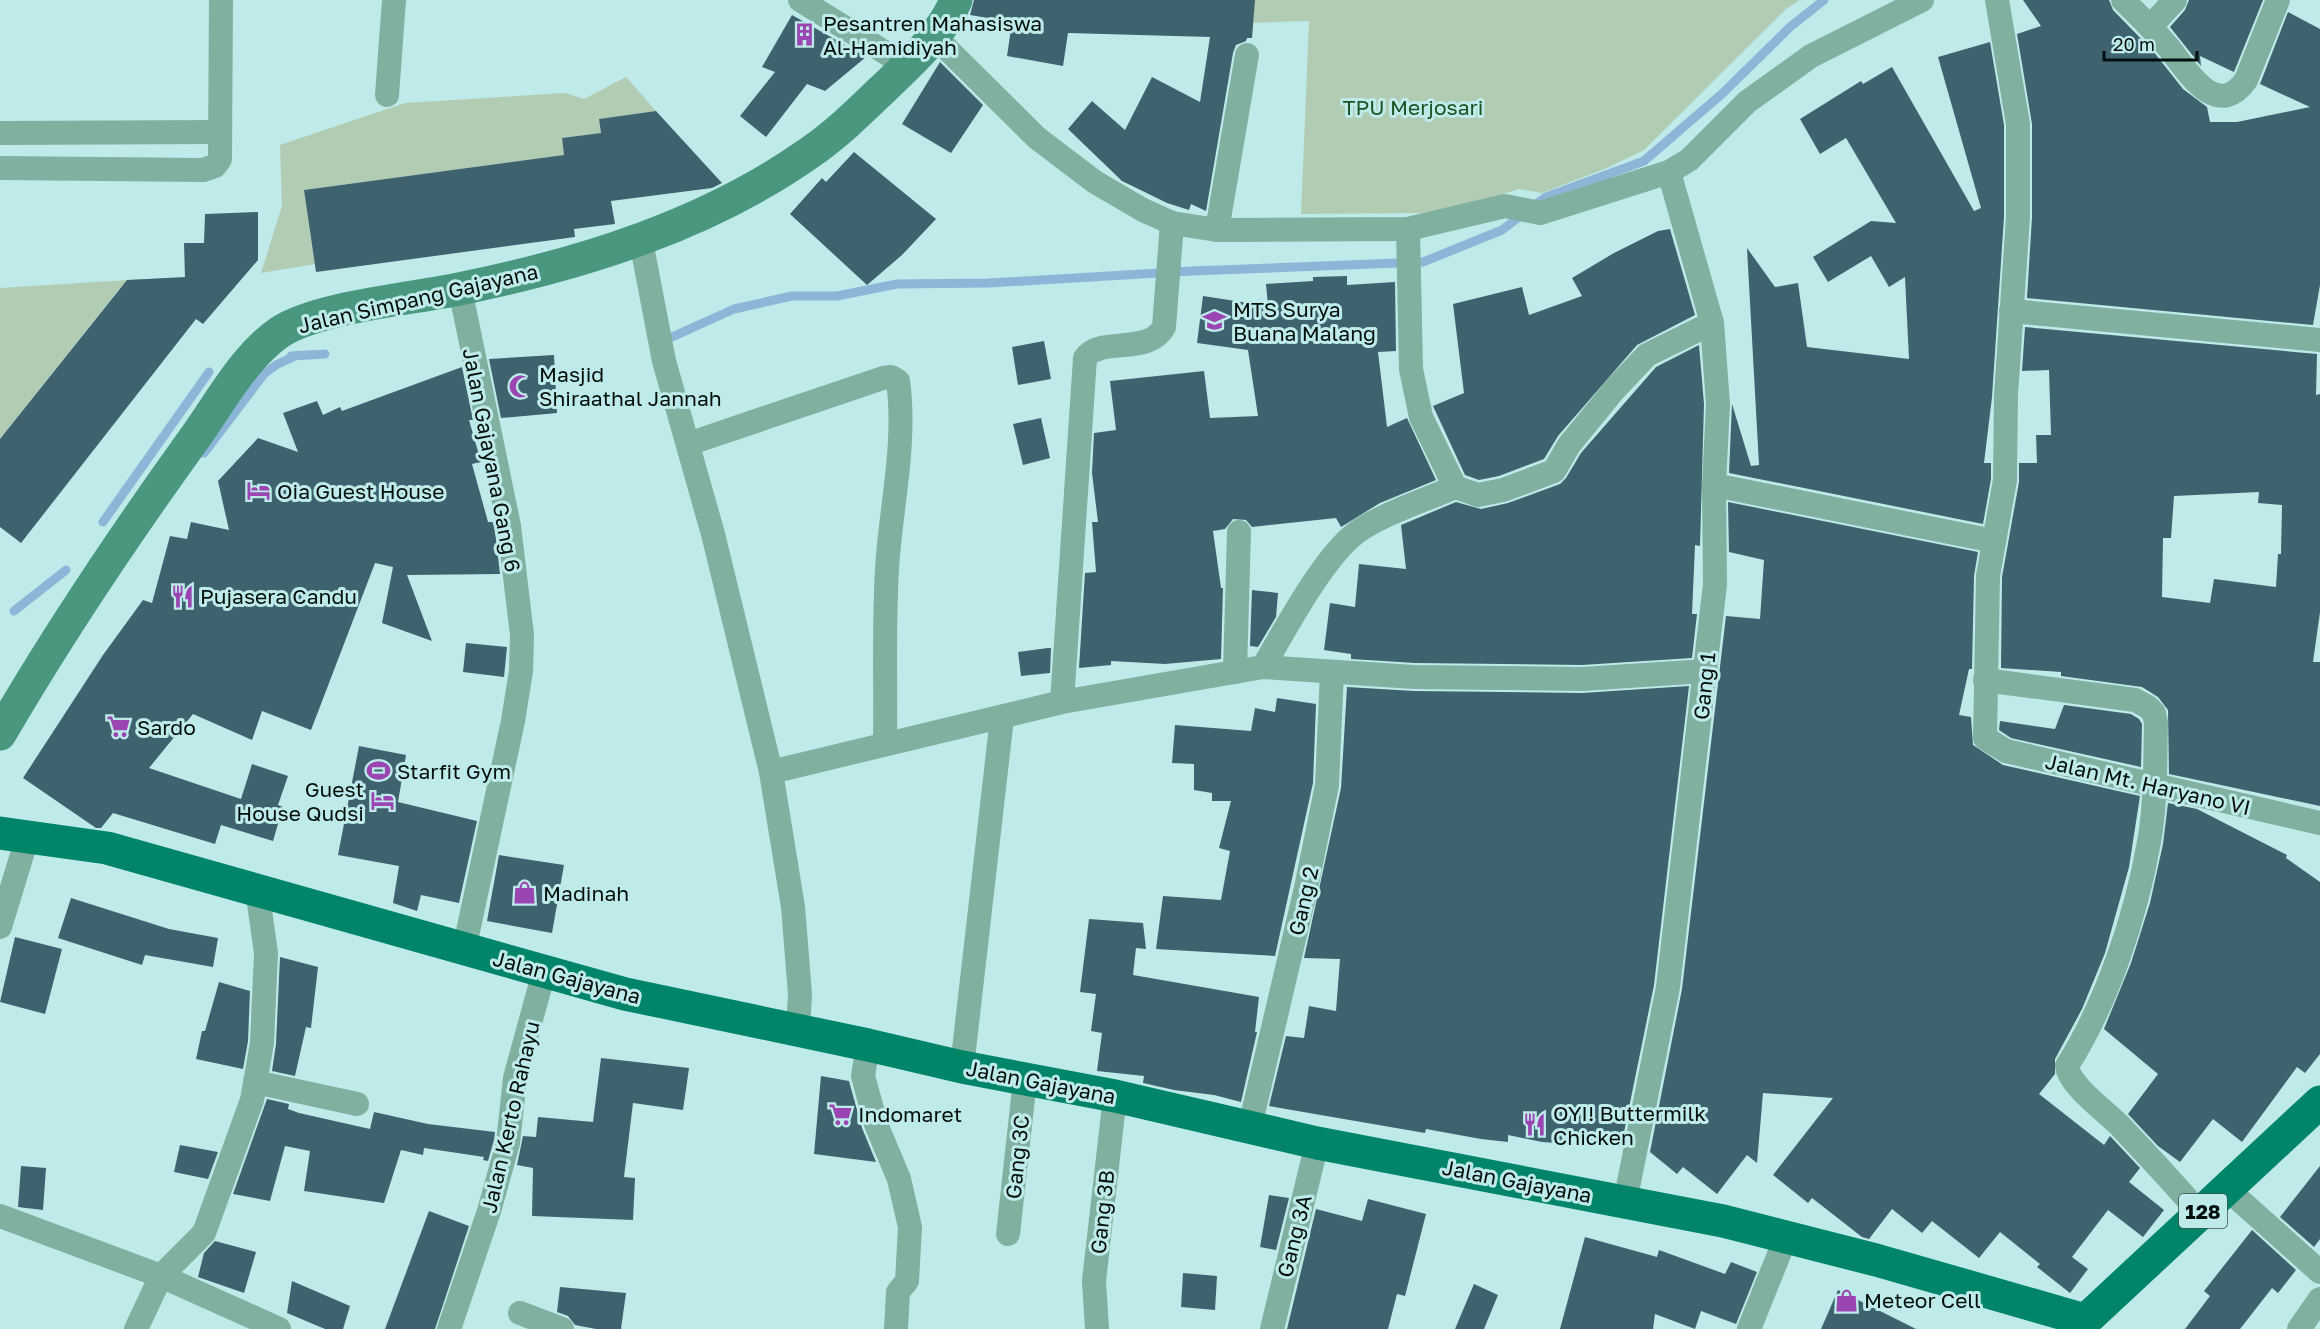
<svg xmlns="http://www.w3.org/2000/svg" width="2320" height="1329" viewBox="0 0 2320 1329" font-family="'Golos Text',sans-serif">
  <rect width="100%" height="100%" fill="#beebea"/>
  <g fill="#b2cbb3">
    <polygon points="1250,0 1800,0 1786,9 1644,150 1607,168 1542,193 1519,189 1442,213 1301,214 1309,21 1247,23"/>
    <polygon points="626,77 656,111 599,119 601,133 562,138 564,155 304,190 315,264 261,273 282,206 280,145 405,103 565,93 584,99"/>
    <polygon points="144,279 120,288 0,439 0,288"/>
  </g>
  <g fill="none" stroke-linecap="round" stroke-linejoin="round">
    <g stroke="#8cb5d8" stroke-width="9">
      <polyline points="1535,205 1546,197 1644,161 1723,93 1790,27 1824,0"/>
      <polyline points="672,337 734,309 792,296 837,296 897,284 989,283 1192,271 1423,262 1502,230 1523,214"/>
      <polyline points="291,356 325,354"/>
      <polyline points="204,453 264,374 276,365 295,356"/>
      <polyline points="103,522 209,372"/>
      <polyline points="14,611 66,570"/>
    </g>
  </g>
  <g fill="#3e636f" fill-rule="evenodd">
    <polygon points="974,0 1255,0 1252,38 1247,38 1246,41 1236,45 1233,53 1206,211 1191,204 1189,210 1167,203 1122,181 1068,129 1092,101 1125,130 1152,77 1200,102 1210,37 1068,33 1063,66 1007,56 1012,22 970,15"/>
    <polygon points="2023,0 2109,0 2113,10 2153,51 2183,89 2207,107 2210,122 2237,122 2310,107 2260,84 2288,12 2320,29 2320,285 2313,325 2027,298 2032,217 2032,124 2017,34 2041,26"/>
    <polygon points="2189,0 2263,0 2234,72 2200,56 2201,66 2170,27 2185,10"/>
    <polygon points="792,15 866,57 825,91 807,84 766,137 740,116 775,72 762,67"/>
    <polygon points="1990,42 2004,125 2004,217 1992,397 1984,463 1991,463 1991,479 1983,524 1729,473 1732,404 1751,466 1759,465 1747,248 1775,287 1798,283 1807,347 1909,359 1905,277 1889,287 1871,256 1828,282 1813,257 1871,221 1896,223 1846,138 1820,154 1800,119 1861,81 1863,84 1892,67 1974,211 1981,208 1938,57"/>
    <polygon points="940,62 983,105 951,153 902,124"/>
    <polygon points="656,111 722,183 712,188 611,201 615,224 574,229 575,237 316,272 304,190 564,155 562,138 601,133 599,119"/>
    <polygon points="854,152 936,219 902,255 867,285 790,214 822,178 826,182"/>
    <polygon points="258,212 258,260 203,324 196,319 21,543 0,527 0,439 127,280 185,277 184,243 204,243 205,214"/>
    <polygon points="1670,229 1695,315 1637,345 1558,436 1544,459 1499,476 1479,480 1465,475 1433,406 1464,393 1453,304 1522,287 1529,315 1582,296 1572,278 1614,253 1658,231"/>
    <polygon points="1347,276 1347,285 1395,282 1396,351 1378,352 1387,427 1407,418 1436,480 1380,503 1341,527 1336,518 1252,527 1246,520 1233,519 1225,529 1213,531 1221,588 1223,588 1221,659 1165,664 1111,661 1111,665 1079,668 1085,573 1096,572 1092,522 1098,522 1092,473 1094,433 1116,430 1110,381 1204,371 1210,418 1258,416 1248,350 1197,343 1203,296 1268,306 1266,284 1313,281 1313,277"/>
    <path d="M 2025,327 L 2317,354 L 2316,395 L 2320,394 L 2320,612 L 2313,662 L 2320,662 L 2320,806 L 2169,774 L 2168,710 L 2158,697 L 2142,687 L 2061,676 L 2061,672 L 2001,668 L 2002,577 L 2019,482 L 2019,463 L 2037,463 L 2036,435 L 2051,435 L 2049,370 L 2022,371 ZM 2259,492 L 2258,503 L 2282,505 L 2281,554 L 2278,554 L 2276,587 L 2214,579 L 2210,603 L 2162,597 L 2163,538 L 2171,538 L 2174,496 Z"/>
    <polygon points="1044,341 1051,379 1018,385 1012,347"/>
    <polygon points="1699,345 1704,404 1700,546 1695,545 1692,614 1697,614 1692,658 1582,665 1415,663 1351,659 1351,654 1324,650 1330,603 1355,607 1359,564 1406,569 1401,525 1456,502 1481,509 1508,503 1560,484 1566,478 1581,453 1656,367"/>
    <polygon points="554,355 557,413 501,418 489,359"/>
    <polygon points="462,367 473,420 469,420 481,462 472,464 488,522 494,522 500,574 407,575 432,641 382,623 393,567 375,563 311,730 262,711 252,740 193,714 149,768 241,799 252,764 288,776 278,805 283,807 273,841 221,825 215,844 113,813 101,828 96,828 23,778 103,655 143,600 152,603 170,536 187,539 191,522 229,530 218,481 258,438 298,452 283,413 317,401 323,415 340,407 342,411"/>
    <polygon points="1041,418 1050,458 1023,465 1013,424"/>
    <polygon points="1728,502 1978,552 1974,576 1972,669 1969,669 1959,715 1971,717 1973,745 2003,765 2140,796 2129,867 2105,953 2082,1009 2055,1059 2055,1074 2039,1094 2104,1145 2110,1136 2140,1168 2129,1182 2164,1210 2143,1237 2108,1210 2072,1257 2088,1269 2070,1293 2037,1267 2040,1264 2000,1232 1979,1258 1932,1221 1922,1233 1892,1209 1869,1239 1862,1237 1812,1198 1808,1203 1773,1175 1833,1098 1763,1093 1757,1163 1747,1155 1717,1194 1683,1167 1677,1174 1650,1152 1682,989 1726,616 1760,619 1764,560 1729,552"/>
    <polygon points="1252,590 1278,593 1276,617 1258,647 1250,646"/>
    <polygon points="466,643 507,647 504,677 463,672"/>
    <polygon points="1048,648 1051,648 1050,673 1021,676 1018,652"/>
    <polygon points="1689,686 1654,985 1621,1147 1542,1142 1508,1135 1508,1142 1481,1139 1426,1129 1425,1133 1269,1106 1286,1036 1304,1038 1309,1006 1336,1011 1340,959 1304,958 1341,788 1347,687 1414,691 1582,693"/>
    <polygon points="1277,698 1316,704 1313,783 1275,956 1156,949 1163,896 1221,900 1230,851 1219,848 1231,801 1212,801 1212,793 1194,790 1194,764 1172,763 1175,725 1251,731 1255,708 1275,712"/>
    <polygon points="2064,705 2131,714 2139,719 2142,724 2141,767 2011,738 1999,730 2000,721 2055,729"/>
    <polygon points="359,746 406,755 398,802 477,821 459,903 421,895 417,911 393,903 399,866 338,855"/>
    <polygon points="2168,803 2197,809 2287,855 2286,858 2320,882 2320,1054 2305,1073 2297,1067 2242,1142 2213,1119 2180,1162 2158,1146 2128,1114 2158,1074 2104,1029 2131,963 2150,903 2163,844"/>
    <polygon points="499,855 564,865 552,933 487,921"/>
    <polygon points="71,898 169,929 218,938 213,967 145,955 142,965 58,938"/>
    <polygon points="1089,919 1143,923 1146,949 1136,948 1133,975 1259,997 1255,1032 1257,1032 1241,1102 1214,1095 1174,1090 1143,1083 1144,1076 1097,1071 1102,1033 1091,1031 1096,994 1080,992"/>
    <polygon points="15,937 62,949 45,1014 0,1002"/>
    <polygon points="280,957 318,967 311,1028 306,1027 295,1076 272,1071 276,1044"/>
    <polygon points="219,982 250,991 248,1041 243,1069 196,1059 202,1031 205,1031"/>
    <polygon points="601,1058 689,1068 683,1110 633,1103 624,1177 635,1178 633,1220 532,1216 533,1168 517,1165 523,1136 536,1137 538,1117 593,1122"/>
    <polygon points="821,1076 849,1081 862,1128 876,1162 814,1154"/>
    <polygon points="267,1099 289,1104 288,1109 299,1113 370,1129 374,1112 428,1124 495,1132 494,1140 488,1161 483,1160 484,1157 424,1148 423,1155 401,1150 384,1203 304,1191 310,1151 285,1146 270,1201 233,1194"/>
    <polygon points="180,1145 218,1152 208,1179 174,1172"/>
    <polygon points="21,1166 46,1168 43,1210 18,1207"/>
    <polygon points="2320,1166 2320,1239 2314,1247 2280,1217"/>
    <polygon points="1269,1195 1289,1198 1276,1250 1260,1247"/>
    <polygon points="1368,1199 1426,1214 1405,1296 1397,1294 1388,1329 1287,1329 1316,1209 1362,1221"/>
    <polygon points="429,1211 469,1226 435,1329 385,1329"/>
    <polygon points="2252,1230 2296,1270 2278,1293 2272,1288 2240,1329 2185,1329 2210,1296 2204,1291"/>
    <polygon points="1585,1237 1657,1257 1659,1250 1725,1274 1731,1262 1757,1272 1736,1324 1701,1311 1695,1329 1655,1314 1653,1329 1560,1329"/>
    <polygon points="215,1241 256,1252 244,1293 198,1277 204,1253"/>
    <polygon points="1183,1273 1217,1276 1215,1310 1181,1307"/>
    <polygon points="292,1281 350,1306 343,1329 325,1329 287,1313"/>
    <polygon points="1474,1284 1498,1295 1484,1329 1455,1329"/>
    <polygon points="560,1287 626,1293 621,1329 596,1329 575,1325 568,1316 557,1312"/>
    <polygon points="1838,1290 1916,1329 1821,1329"/>
  </g>
  <g fill="none" stroke-linecap="round" stroke-linejoin="round">
    <g stroke="#80b09f" stroke-width="24">
      <polyline points="800,0 907,66"/>
      <polyline points="1997,0 2018,124 2018,217 2006,395 2005,480 1988,576 1985,738 2006,751 2320,823"/>
      <path d="M 2123,0 C 2139,16 2155,31 2169,48 C 2188,72 2217,121 2246,80 L 2278,0"/>
      <polyline points="2150,27 2175,0"/>
      <polyline points="934,36 1037,138 1095,182 1143,210 1172,223 1217,230 1408,229 1505,206 1540,213 1669,172 1689,160 1747,102 1811,56 1922,0"/>
      <polyline points="387,95 394,0"/>
      <polyline points="0,133 218,132"/>
      <polyline points="0,168 203,170 215,166 220,159 221,0"/>
      <polyline points="1408,229 1411,369 1421,417 1455,487"/>
      <polyline points="1217,230 1247,55"/>
      <polyline points="641,241 664,361 713,534 771,772 793,907 800,994 798,1030"/>
      <polyline points="460,289 509,526 522,635 521,671 513,721 464,950"/>
      <polyline points="2011,311 2320,340"/>
      <path d="M 688,444 L 883,378 L 891,377 L 898,381 C 906,438 893,498 888,555 C 883,617 886,680 885,742"/>
      <polyline points="1714,485 1994,541"/>
      <path d="M 1263,667 C 1285,630 1319,565 1351,537 C 1373,517 1426,500 1455,487 L 1478,495 L 1503,490 L 1554,471 L 1569,445 L 1614,390 L 1647,355 L 1712,323"/>
      <polyline points="1235,672 1239,532"/>
      <path d="M 1985,680 L 2135,700 L 2148,707 L 2154,713 L 2156,723 C 2155,762 2156,803 2149,842 C 2136,916 2107,1003 2067,1066 C 2069,1086 2107,1112 2122,1128 C 2148,1156 2175,1184 2200,1214"/>
      <path d="M 1062,702 L 1085,358 C 1100,336 1148,356 1164,327 L 1172,223"/>
      <polyline points="771,772 1062,702 1263,667 1414,677 1582,679 1706,671"/>
      <polyline points="0,927 28,835"/>
      <polyline points="868,1045 863,1076 876,1124 899,1179 910,1227 907,1281 898,1292 896,1329"/>
      <polyline points="962,1067 1002,718"/>
      <polyline points="255,1082 357,1104"/>
      <polyline points="1250,1126 1306,888 1327,785 1332,672"/>
      <polyline points="2226,1188 2320,1272"/>
      <polyline points="1625,1202 1668,987 1715,584 1714,485 1718,404 1712,323 1669,172"/>
      <polyline points="0,1216 161,1276 279,1329"/>
      <polyline points="1008,1234 1025,1080"/>
      <polyline points="520,1313 562,1329"/>
      <polyline points="136,1329 161,1276 204,1233 252,1100 262,1043 266,953 257,889"/>
      <polyline points="449,1329 489,1211 508,1143 515,1078 544,972"/>
      <polyline points="1097,1329 1094,1281 1115,1096"/>
      <polyline points="1272,1329 1317,1143"/>
      <polyline points="1749,1329 1786,1237"/>
      <polyline points="2299,1329 2320,1299"/>
    </g>
    <path stroke="#49977f" stroke-width="33" d="M 0,734 C 60,631 126,533 196,436 C 221,401 244,357 280,332 C 318,307 411,299 459,289 C 582,264 708,225 812,151 C 838,133 861,110 884,88 C 910,63 942,35 956,0"/>
    <g stroke="#018568" stroke-width="33">
      <polyline points="0,833 107,848 625,994 868,1045 962,1067 1115,1096 1317,1143 1723,1221 1876,1260 2085,1320"/>
      <polyline points="2076,1329 2320,1102"/>
    </g>
  </g>
  <defs>
    <symbol id="building-bare" viewBox="-9 -9 18 18"><path d="M-4-6H4V6H1V3H-1V6H-4ZM-2.5-4.3h1.7v1.8h-1.7ZM.8-4.3h1.7v1.8H.8ZM-2.5-1h1.7V.8h-1.7ZM.8-1h1.7V.8H.8Z" fill="#9b45b3" stroke="#beebea" stroke-width="2.5" paint-order="stroke"/></symbol>
    <symbol id="school-bare" viewBox="-9 -9 18 18"><path d="M0-5L7-2L0 1L-7-2ZM-4 1L0 2.5L4 1V4Q0 6-4 4Z" fill="#9b45b3" stroke="#beebea" stroke-width="2.5" paint-order="stroke"/></symbol>
    <symbol id="mosque-bare" viewBox="-9 -9 18 18"><path d="M3.5-4.9A6 6 0 1 0 3.5 4.9A5 5 0 1 1 3.5-4.9Z" fill="#9b45b3" stroke="#beebea" stroke-width="2.5" paint-order="stroke"/></symbol>
    <symbol id="hotel-bare" viewBox="-9 -9 18 18"><path d="M-6-4.5h1.5V1H6V5H4.5V3h-9V5H-6ZM-4 0a1.8 1.8 0 1 1 3.6 0ZM.5 0V-2.5h3Q6-2.5 6 0Z" fill="#9b45b3" stroke="#beebea" stroke-width="2.5" paint-order="stroke"/></symbol>
    <symbol id="restaurant-bare" viewBox="-9 -9 18 18"><path d="M-5-6h1v4h1v-4h1v4h1v-4h1v5L-1.5 .5V6h-2V.5L-5-1ZM5-6V6H3V1.5H1.5Q1.5-4 5-6Z" fill="#9b45b3" stroke="#beebea" stroke-width="2.5" paint-order="stroke"/></symbol>
    <symbol id="supermarket-bare" viewBox="-9 -9 18 18"><path d="M-6-5.5h2.5l.6 2H6L4.5 2H-2.5L-4.4-4H-6ZM-1.5 3.2a1.3 1.3 0 1 0 .1 0ZM3 3.2a1.3 1.3 0 1 0 .1 0Z" fill="#9b45b3" stroke="#beebea" stroke-width="2.5" paint-order="stroke"/></symbol>
    <symbol id="stadium-bare" viewBox="-9 -9 18 18"><path d="M0-5a6.5 5 0 1 0 0 10a6.5 5 0 1 0 0-10ZM-3.5-1.8h7v3.6h-7Z" fill="#9b45b3" stroke="#beebea" stroke-width="2.5" paint-order="stroke"/></symbol>
    <symbol id="shop-bare" viewBox="-9 -9 18 18"><path d="M-5-2.5h2.3a2.7 3.5 0 0 1 5.4 0H5L5.5 6h-11ZM-1.5-2.5h3a1.5 2.3 0 0 0-3 0Z" fill="#9b45b3" stroke="#beebea" stroke-width="2.5" paint-order="stroke"/></symbol>
  </defs>
  <g fill-rule="evenodd">
    <use href="#building-bare" x="788" y="18" width="33" height="33"/>
    <use href="#school-bare" x="1198" y="304" width="33" height="33"/>
    <use href="#mosque-bare" x="504" y="370" width="33" height="33"/>
    <use href="#hotel-bare" x="242" y="474" width="33" height="33"/>
    <use href="#restaurant-bare" x="166" y="580" width="33" height="33"/>
    <use href="#supermarket-bare" x="102" y="710" width="33" height="33"/>
    <use href="#stadium-bare" x="362" y="754" width="33" height="33"/>
    <use href="#hotel-bare" x="366" y="784" width="33" height="33"/>
    <use href="#shop-bare" x="508" y="876" width="33" height="33"/>
    <use href="#supermarket-bare" x="824" y="1098" width="33" height="33"/>
    <use href="#restaurant-bare" x="1518" y="1108" width="33" height="33"/>
    <use href="#shop-bare" x="1830" y="1284" width="33" height="33"/>
  </g>
  <g text-anchor="middle" dominant-baseline="central" stroke-width="6" stroke-linejoin="round" paint-order="stroke">
    <rect fill="#beebea" stroke="#3a5151" stroke-width="1.5" x="2179" y="1194" width="48" height="34" rx="4.5"/>
    <g font-size="20" font-weight="bold" fill="#020f0f">
      <text x="2203" y="1211">128</text>
    </g>
    <g font-size="21" fill="#020f0f" stroke="#beebea" text-anchor="start">
      <text x="823" y="23">Pesantren Mahasiswa<tspan x="823" dy="24">Al-Hamidiyah</tspan></text>
      <text x="1233" y="309">MTS Surya<tspan x="1233" dy="24">Buana Malang</tspan></text>
      <text x="539" y="374">Masjid<tspan x="539" dy="24">Shiraathal Jannah</tspan></text>
      <text x="277" y="491">Oia Guest House</text>
      <text x="200" y="596">Pujasera Candu</text>
      <text x="137" y="727">Sardo</text>
      <text x="397" y="771">Starfit Gym</text>
      <text x="364" y="789" text-anchor="end">Guest<tspan x="364" dy="24">House Qudsi</tspan></text>
      <text x="543" y="893">Madinah</text>
      <text x="1553" y="1113">OYI! Buttermilk<tspan x="1553" dy="24">Chicken</tspan></text>
      <text x="858" y="1114">Indomaret</text>
      <text x="1864" y="1300">Meteor Cell</text>
    </g>
    <g font-size="21" fill="#1b5323" stroke="#beebea">
      <text x="1413" y="107">TPU Merjosari</text>
    </g>
    <g font-size="21" fill="#020f0f" stroke="#beebea">
      <text transform="translate(418 298) rotate(-13)">Jalan Simpang Gajayana</text>
      <text transform="translate(492 460) rotate(79)">Jalan Gajayana Gang 6</text>
      <text transform="translate(1704 686) rotate(-84)">Gang 1</text>
      <text transform="translate(2148 784) rotate(13)">Jalan Mt. Haryano VI</text>
      <text transform="translate(1303 901) rotate(-77)">Gang 2</text>
      <text transform="translate(567 977) rotate(15)">Jalan Gajayana</text>
      <text transform="translate(1041 1082) rotate(11)">Jalan Gajayana</text>
      <text transform="translate(510 1117) rotate(-77)">Jalan Kerto Rahayu</text>
      <text transform="translate(1017 1157) rotate(-84)">Gang 3C</text>
      <text transform="translate(1517 1181) rotate(11)">Jalan Gajayana</text>
      <text transform="translate(1102 1212) rotate(-84)">Gang 3B</text>
      <text transform="translate(1294 1236) rotate(-76)">Gang 3A</text>
    </g>
  </g>
  <path d="M2104 51v9h93v-9" fill="none" stroke="#020f0f" stroke-width="3"/>
  <text x="2113" y="51" font-size="18" fill="#020f0f" stroke="#beebea" stroke-width="4.5" paint-order="stroke">20 m</text>
</svg>
